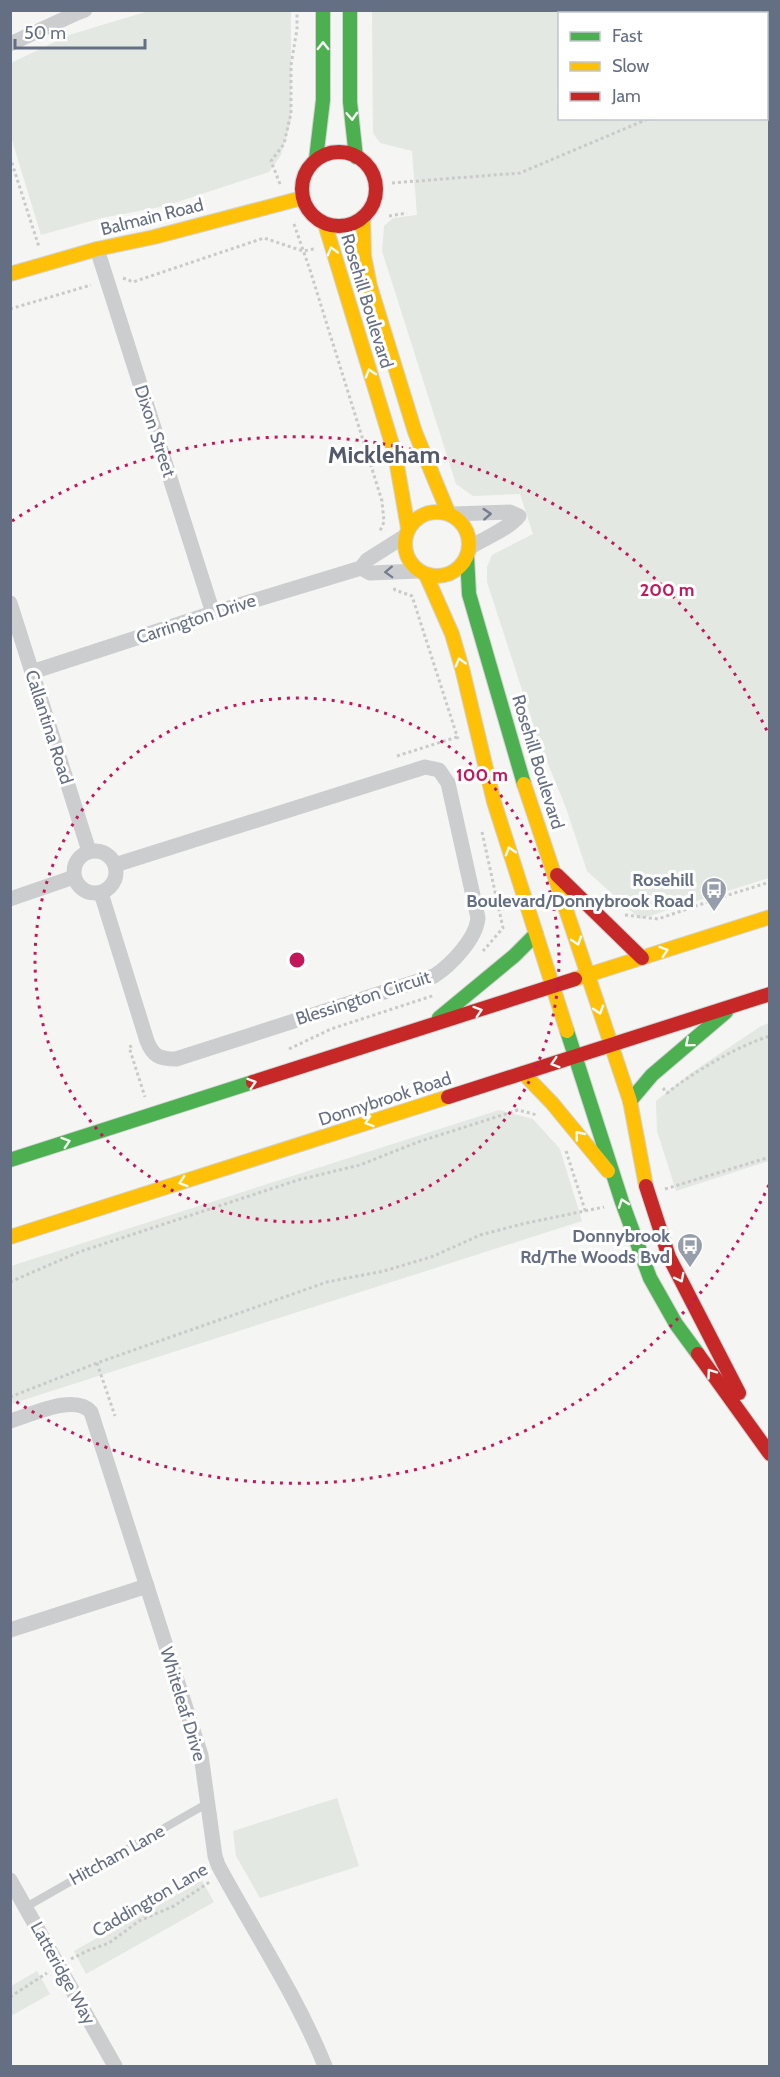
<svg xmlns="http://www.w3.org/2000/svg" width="780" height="2077" viewBox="0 0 780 2077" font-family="Cabin,sans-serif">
  <rect width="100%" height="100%" fill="#f5f5f4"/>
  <g fill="#e3e8e2" fill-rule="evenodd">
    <polygon points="152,10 291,11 291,120 281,155 269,172 165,206 102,218 41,235 11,137 11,63 69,35"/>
    <path d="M 372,11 L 769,11 L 769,878 L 640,919 L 587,871 L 566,808 L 538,739 L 487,582 L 487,567 L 492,555 L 533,534 L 520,494 L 473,496 L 456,484 L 382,251 L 384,226 L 393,218 L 417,215 L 412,151 L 380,143 L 373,133 ZM 560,14 L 766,14 L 766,118 L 560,118 Z"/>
    <polygon points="769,1023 769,1161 676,1191 657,1131 656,1101 691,1073 761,1026"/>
    <polygon points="499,1110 533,1119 560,1149 582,1221 11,1404 11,1266"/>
    <polygon points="337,1798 359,1866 260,1898 236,1856 233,1831"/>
    <polygon points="201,1879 214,1902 86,1974 74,1951"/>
    <polygon points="37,1971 50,1994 11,2016 11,1986"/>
  </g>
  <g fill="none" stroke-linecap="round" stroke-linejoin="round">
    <defs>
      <g id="fast">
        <polyline points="350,10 350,102 356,157"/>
        <polyline points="316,159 323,100 323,10"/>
        <polyline points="467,556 469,594 524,784"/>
        <polyline points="439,1018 514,956 536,934"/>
        <polyline points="567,1031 622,1202 650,1278 676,1324 698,1354"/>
        <polyline points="630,1101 652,1075 726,1012"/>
        <polyline points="10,1160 253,1082"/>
      </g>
      <g id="slow">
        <polyline points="363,217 364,256 370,286 415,432 448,512"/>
        <polyline points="325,224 395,454 408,528"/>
        <polyline points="10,274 97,249 154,237 302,198"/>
        <circle cx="437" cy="544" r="32"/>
        <polyline points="426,575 452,634 462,668 494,802 567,1031"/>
        <polyline points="524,784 630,1101 646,1186"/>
        <polyline points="575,979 770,917"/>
        <polyline points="523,1073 552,1103 608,1171"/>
        <polyline points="10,1237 448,1097"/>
      </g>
      <g id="jam">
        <circle cx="339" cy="189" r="37"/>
        <polyline points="557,875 642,958"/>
        <polyline points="253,1082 575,979"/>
        <polyline points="448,1097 770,994"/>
        <polyline points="646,1186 669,1257 739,1393"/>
        <polyline points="698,1354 770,1454"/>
      </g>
    </defs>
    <use href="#fast" stroke="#d2d3d3" stroke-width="16"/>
    <use href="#slow" stroke="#d2d3d3" stroke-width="16"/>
    <use href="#jam" stroke="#d2d3d3" stroke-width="16"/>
    <g stroke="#cacacb" stroke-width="3" stroke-dasharray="3 3" stroke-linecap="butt">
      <polyline points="766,76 770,76"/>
      <polyline points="10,157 39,247"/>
      <polyline points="392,183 520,173 650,118"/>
      <polyline points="280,184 271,161 284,144 291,113 291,65 297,29 297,10"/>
      <polyline points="389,216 407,213"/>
      <polyline points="294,224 310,270 382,501 384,522 379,533"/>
      <polyline points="123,278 133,282 264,238 303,251 314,249"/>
      <polyline points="10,309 91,285"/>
      <polyline points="394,588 395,590 412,596 458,739"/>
      <polyline points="397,756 457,737"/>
      <polyline points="482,832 503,928 483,951"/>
      <polyline points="625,915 658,919 725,896 770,882"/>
      <polyline points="132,1046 129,1047 145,1097"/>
      <polyline points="289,1049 331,1029 435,995"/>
      <path d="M 663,1088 L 667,1093 C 692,1073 739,1045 770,1036"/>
      <polyline points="566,1151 586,1213"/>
      <polyline points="665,1189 770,1157"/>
      <polyline points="10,1282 79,1252 298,1180 360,1165 418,1142 518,1110 537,1115"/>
      <polyline points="97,1363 115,1416"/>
      <polyline points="10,1397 97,1363 327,1282 384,1271 434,1256 480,1235 522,1224 604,1207"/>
      <polyline points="71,1959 87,1951 109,1943 139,1921 174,1906 211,1881"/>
      <polyline points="10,1997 47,1973"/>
    </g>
    <polyline stroke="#cccdcf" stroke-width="8" points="26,1907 208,1803"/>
    <g stroke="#cccdcf" stroke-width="15">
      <polyline points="10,44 77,13 85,10"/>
      <polyline points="97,249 213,613"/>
      <path d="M 453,514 L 510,512 L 519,516 C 509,529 484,538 469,548"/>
      <polyline points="361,568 370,573 418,571"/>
      <polyline points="10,603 89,851"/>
      <polyline points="32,672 213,613 361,568 367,560 405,536"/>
      <circle cx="95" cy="872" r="21"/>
      <path d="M 101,893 L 147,1041 C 153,1056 159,1059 176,1059 L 434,976 C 451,965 476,939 478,918 L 448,783 L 439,770 L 425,767 L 115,865"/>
      <polyline points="10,899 74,877"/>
      <path d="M 10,1421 C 31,1415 75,1393 91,1412 L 201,1755 L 215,1856 L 218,1865 C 254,1932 297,1996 325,2066"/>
      <polyline points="10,1630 147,1586"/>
      <polyline points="10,1880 115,2066"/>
    </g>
    <use href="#fast" stroke="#4caf50" stroke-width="14"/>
    <use href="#slow" stroke="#ffc107" stroke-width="14"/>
    <use href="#jam" stroke="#c62828" stroke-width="14"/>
  </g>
  <defs><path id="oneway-chevron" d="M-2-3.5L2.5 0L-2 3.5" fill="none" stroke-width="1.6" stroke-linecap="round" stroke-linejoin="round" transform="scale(1.5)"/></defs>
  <g stroke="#f6fbf6">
    <use href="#oneway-chevron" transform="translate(323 46) rotate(-90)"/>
    <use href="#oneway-chevron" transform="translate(352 116) rotate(87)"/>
    <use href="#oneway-chevron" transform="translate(332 251) rotate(-106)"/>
    <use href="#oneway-chevron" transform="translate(370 373) rotate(-107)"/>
    <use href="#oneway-chevron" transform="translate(460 662) rotate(-106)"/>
    <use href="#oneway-chevron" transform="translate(510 851) rotate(-107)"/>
    <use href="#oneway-chevron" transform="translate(577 941) rotate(72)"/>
    <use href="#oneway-chevron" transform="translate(664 951) rotate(-18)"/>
    <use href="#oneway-chevron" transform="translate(599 1010) rotate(72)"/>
    <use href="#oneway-chevron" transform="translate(478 1011) rotate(-18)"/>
    <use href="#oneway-chevron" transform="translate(689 1043) rotate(140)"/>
    <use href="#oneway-chevron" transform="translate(555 1063) rotate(163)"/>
    <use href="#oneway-chevron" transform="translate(252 1083) rotate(-18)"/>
    <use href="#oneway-chevron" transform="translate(369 1122) rotate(162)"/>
    <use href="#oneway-chevron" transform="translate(579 1135) rotate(-129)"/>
    <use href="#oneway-chevron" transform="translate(66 1142) rotate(-18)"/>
    <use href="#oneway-chevron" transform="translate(183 1182) rotate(162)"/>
    <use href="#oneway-chevron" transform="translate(623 1203) rotate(-109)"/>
    <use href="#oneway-chevron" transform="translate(680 1278) rotate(63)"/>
    <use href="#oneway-chevron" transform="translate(711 1373) rotate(-126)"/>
  </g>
  <g stroke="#747d8f">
    <use href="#oneway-chevron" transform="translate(487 514) rotate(-4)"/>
    <use href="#oneway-chevron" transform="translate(389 572) rotate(178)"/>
  </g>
  <g fill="none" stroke="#c2185b" stroke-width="3" stroke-dasharray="3 6">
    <circle cx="297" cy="960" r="262"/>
    <path d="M769 1185A523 523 0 0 1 12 1399M12 521A523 523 0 0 1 769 735"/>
  </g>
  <defs>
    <symbol id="bus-pin" viewBox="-11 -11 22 30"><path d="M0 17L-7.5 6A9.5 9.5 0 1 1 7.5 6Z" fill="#979eab" stroke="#fff"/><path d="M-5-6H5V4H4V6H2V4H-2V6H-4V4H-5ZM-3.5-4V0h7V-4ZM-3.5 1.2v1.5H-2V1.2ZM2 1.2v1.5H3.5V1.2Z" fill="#fff"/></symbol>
  </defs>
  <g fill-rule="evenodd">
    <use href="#bus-pin" x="699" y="875" width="30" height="40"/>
    <use href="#bus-pin" x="675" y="1231" width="30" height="40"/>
  </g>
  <g text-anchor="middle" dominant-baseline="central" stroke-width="6" stroke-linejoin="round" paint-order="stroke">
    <g font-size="18" fill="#656f84" stroke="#fff">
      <text transform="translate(152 217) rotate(-14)">Balmain Road</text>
      <text transform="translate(367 301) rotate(73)">Rosehill Boulevard</text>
      <text transform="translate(155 431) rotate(72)">Dixon Street</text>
      <text transform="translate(196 619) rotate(-18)">Carrington Drive</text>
      <text transform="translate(49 727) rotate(72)">Callantina Road</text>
      <text transform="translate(538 762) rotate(73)">Rosehill Boulevard</text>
      <text transform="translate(363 998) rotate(-18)">Blessington Circuit</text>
      <text transform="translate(385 1099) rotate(-18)">Donnybrook Road</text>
      <text transform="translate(183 1704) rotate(73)">Whiteleaf Drive</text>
      <text transform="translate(117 1855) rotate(-29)">Hitcham Lane</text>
      <text transform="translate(150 1900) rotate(-30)">Caddington Lane</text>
      <text transform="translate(63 1973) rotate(61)">Latteridge Way</text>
    </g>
    <g font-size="18" font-weight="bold" fill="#656f84" stroke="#fff" text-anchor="end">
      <text x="694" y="880">Rosehill<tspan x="694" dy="21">Boulevard/Donnybrook Road</tspan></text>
      <text x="670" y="1236">Donnybrook<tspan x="670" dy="21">Rd/The Woods Bvd</tspan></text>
    </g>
    <g font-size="24" font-weight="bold" fill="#535a69" stroke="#fff">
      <text x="384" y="454">Mickleham</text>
    </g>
  </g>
  <circle cx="297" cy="960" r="9" fill="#c2185b" stroke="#fff" stroke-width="3"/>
  <g font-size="18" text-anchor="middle" font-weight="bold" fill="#c2185b" stroke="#fff" stroke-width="6" stroke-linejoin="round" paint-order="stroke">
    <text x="667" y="596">200 m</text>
    <text x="482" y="781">100 m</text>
  </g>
  <rect width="780" height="2077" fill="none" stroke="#656f84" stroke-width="24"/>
  <rect x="558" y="12" width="210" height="108" fill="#ffffff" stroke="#c1c5ce" stroke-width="1.5"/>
  <rect x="570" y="32" width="30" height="9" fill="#4caf50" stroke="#c1c5ce" stroke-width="1.5"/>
  <text x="612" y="42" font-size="18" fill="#656f84">Fast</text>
  <rect x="570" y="62" width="30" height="9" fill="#ffc107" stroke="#c1c5ce" stroke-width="1.5"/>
  <text x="612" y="72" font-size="18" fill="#656f84">Slow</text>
  <rect x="570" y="92" width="30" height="9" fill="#c62828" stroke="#c1c5ce" stroke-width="1.5"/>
  <text x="612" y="102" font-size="18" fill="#656f84">Jam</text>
  <path d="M15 39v9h130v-9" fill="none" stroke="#656f84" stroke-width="3"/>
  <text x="24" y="39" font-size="18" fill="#656f84" stroke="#ffffff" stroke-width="4.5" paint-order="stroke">50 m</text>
</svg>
